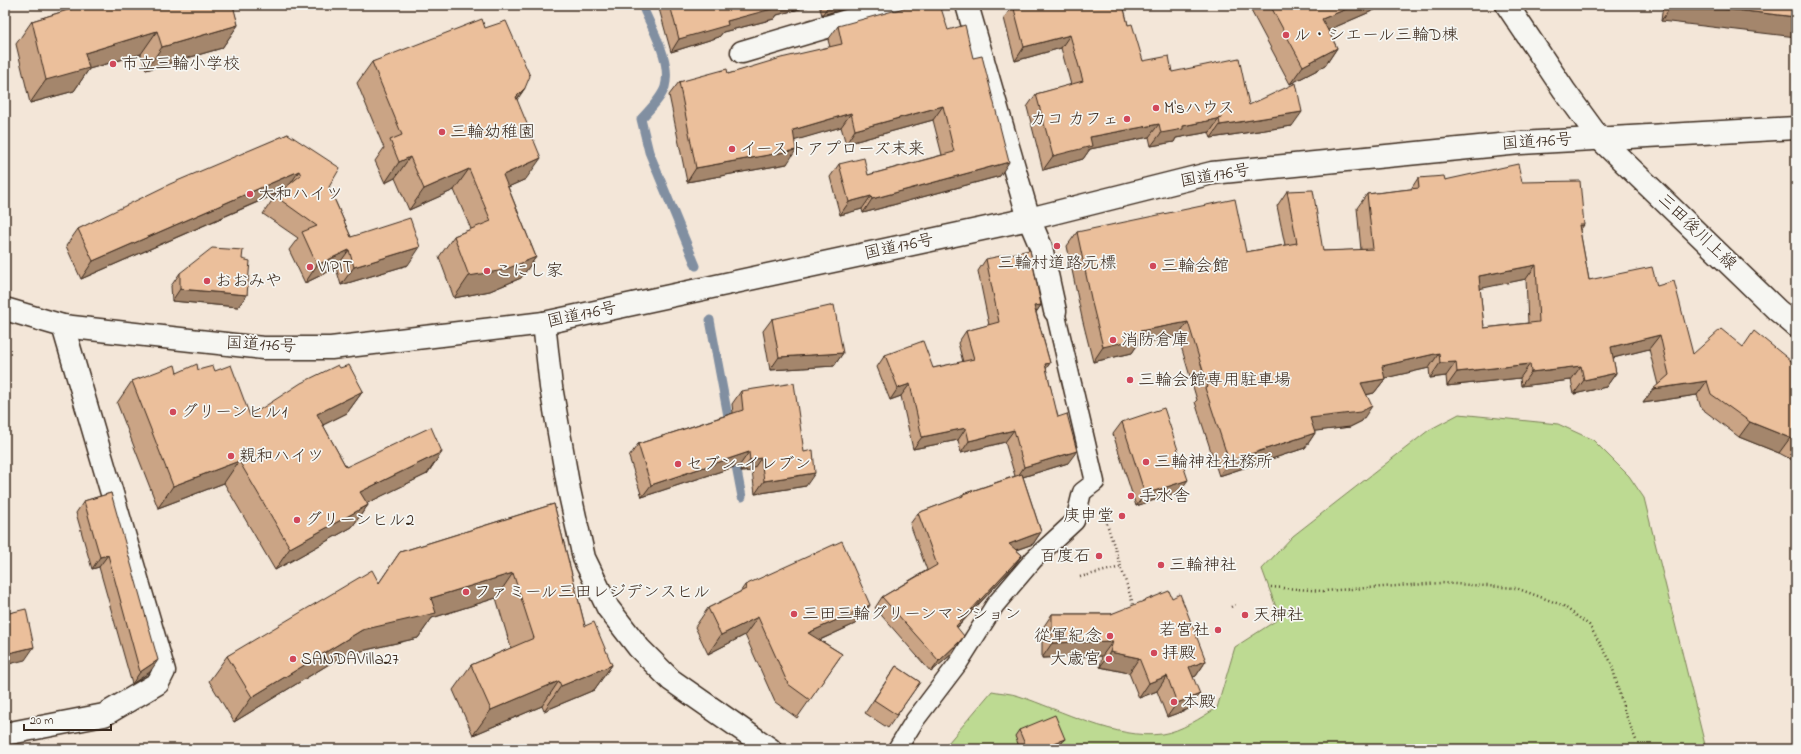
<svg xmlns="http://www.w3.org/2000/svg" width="1801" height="754" viewBox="0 0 1801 754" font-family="'Indie Flower','Klee One',sans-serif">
  <rect width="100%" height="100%" fill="#f3e6d8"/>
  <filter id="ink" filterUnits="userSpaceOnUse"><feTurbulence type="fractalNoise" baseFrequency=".025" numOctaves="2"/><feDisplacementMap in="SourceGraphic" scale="8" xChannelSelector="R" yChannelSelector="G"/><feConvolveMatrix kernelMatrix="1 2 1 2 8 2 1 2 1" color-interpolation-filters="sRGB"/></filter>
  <g filter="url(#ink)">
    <path fill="#bdda92" stroke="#7c8258" d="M 1459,414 L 1558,424 L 1593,440 L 1629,476 L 1644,498 L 1706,749 L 943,749 L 992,691 C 1001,693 1010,693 1019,696 C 1061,710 1117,740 1162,734 C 1182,731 1200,718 1217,708 L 1235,647 L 1280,618 L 1262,569 L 1293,536 L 1429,430 Z"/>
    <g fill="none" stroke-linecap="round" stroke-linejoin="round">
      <g stroke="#818fa1" stroke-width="9">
        <path d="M 642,5 C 652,30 672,60 665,87 C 661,99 649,110 641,119 L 649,152 L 696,266"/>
        <polyline points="710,320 730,427"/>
        <polyline points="734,455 742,497"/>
      </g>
      <defs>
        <polyline id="service" points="897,749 915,720 959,662 995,605 1034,559 1075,521 1082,492 1095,482 1055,311"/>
        <polyline id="pedestrian" points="1029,219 1041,247 1055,311"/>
        <g id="minor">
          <polyline points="967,5 1029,219"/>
          <polyline points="742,52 901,5"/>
          <polyline points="5,734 104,715 158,683 164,671 63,326"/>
        </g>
        <g id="tertiary">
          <polyline points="1507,5 1564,90 1599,138"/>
          <polyline points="544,323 551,387 569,490 584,558 608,608 639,648 671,680 770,749"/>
        </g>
        <polyline id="primary" points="1599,138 1777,310 1796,326"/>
        <polyline id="trunk" points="5,309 63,326 263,348 331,348 544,323 1029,219 1212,173 1520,143 1796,128"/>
      </defs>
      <use href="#service" stroke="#3b2a1e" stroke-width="21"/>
      <use href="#pedestrian" stroke="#3b2a1e" stroke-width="25"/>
      <use href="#minor" stroke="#3b2a1e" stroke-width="25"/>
      <use href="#tertiary" stroke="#3b2a1e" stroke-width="25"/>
      <use href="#primary" stroke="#3b2a1e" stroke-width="25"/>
      <use href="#trunk" stroke="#3b2a1e" stroke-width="25"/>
      <g stroke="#3b2a1e" stroke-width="2.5" stroke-dasharray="1 3" stroke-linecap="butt">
        <polyline points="1103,512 1133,604"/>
        <polyline points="1080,577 1121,567"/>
        <polyline points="1271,587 1323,591 1441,583 1516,588 1562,605 1589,625 1611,662 1624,710 1636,740"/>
        <polyline points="1231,607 1235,605"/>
      </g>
      <use href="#service" stroke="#f6f6f2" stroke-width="18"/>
      <use href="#pedestrian" stroke="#f6f6f2" stroke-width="22"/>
      <use href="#minor" stroke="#f6f6f2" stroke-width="22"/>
      <use href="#tertiary" stroke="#f6f6f2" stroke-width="22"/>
      <use href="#primary" stroke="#f6f6f2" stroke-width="22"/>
      <use href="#trunk" stroke="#f6f6f2" stroke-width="22"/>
    </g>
    <g fill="#caa485" stroke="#3b2a1e" fill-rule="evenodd">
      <polygon points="84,5 239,5 233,7 238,25 222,48 146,70 141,54 89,69 74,91 30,103 16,44 32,21"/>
      <polygon points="658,5 814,5 777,15 774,19 723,32 719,37 671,52"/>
      <polygon points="819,5 857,5 822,15"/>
      <polygon points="1010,5 1123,5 1128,25 1143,61 1172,72 1249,105 1292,126 1211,138 1209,133 1210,132 1176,138 1174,142 1151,146 1149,137 1090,149 1083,159 1043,170 1027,107 1036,94 1071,85 1061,48 1015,61 1004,18 1011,8"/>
      <polygon points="1248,5 1386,5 1328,30 1337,48 1325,66 1290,84"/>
      <polygon points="1663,5 1796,5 1661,21"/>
      <polygon points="838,26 948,30 1000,176 863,213 862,209 840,215 830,177 839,164 868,175 942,155 933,120 846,144 841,127 795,140 787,164 687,182 669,95 679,82 728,74 830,47 828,40"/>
      <polygon points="485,28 525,88 517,100 526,179 508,187 536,257 521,278 490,291 454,298 439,257 454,236 471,229 454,190 409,210 395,178 385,183 375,161 384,148 357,83 372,62"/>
      <polygon points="288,134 329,187 351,237 408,265 341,285 336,268 305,283 289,250 298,238 263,214 275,196 281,192 81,279 66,246 78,229"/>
      <path d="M 1418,178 L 1445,180 L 1522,182 L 1580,231 L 1589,280 L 1657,286 L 1693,354 L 1743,347 L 1796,365 L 1796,462 L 1779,453 L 1739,437 L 1701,408 L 1697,395 L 1643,403 L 1658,385 L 1649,349 L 1613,358 L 1616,373 L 1606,387 L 1574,394 L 1571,380 L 1521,386 L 1520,378 L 1447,386 L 1446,376 L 1430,378 L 1429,368 L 1384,378 L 1385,379 L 1374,393 L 1366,395 L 1362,421 L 1350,427 L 1314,431 L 1315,433 L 1305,448 L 1219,476 L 1195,402 L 1197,400 L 1178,336 L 1138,344 L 1132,353 L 1093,362 L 1082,318 L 1067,246 L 1077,232 L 1246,252 L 1285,245 L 1277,206 L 1287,191 L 1323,251 L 1361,250 L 1357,208 L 1367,194 L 1411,189 ZM 1526,279 L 1528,323 L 1484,328 L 1480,288 Z"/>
      <polygon points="242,259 247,295 238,307 172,301 171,286 180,273"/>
      <polygon points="986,259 1041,305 1036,312 1050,363 1046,368 1068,463 1023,477 1041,532 1033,544 1016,550 1022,555 1014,566 957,628 953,653 931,672 875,608 882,597 927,570 910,524 918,513 961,497 963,494 1015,476 1005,442 961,453 958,440 913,449 901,396 890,400 877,367 885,355 933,368 963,362 958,343 966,331 989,325 978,271"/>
      <polygon points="772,319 843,353 834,366 770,370 763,331"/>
      <polygon points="340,368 363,391 347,413 323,425 346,467 442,452 427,474 367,503 368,505 352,527 275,570 224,483 158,508 117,403 132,381 177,373 198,370 215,371 250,416"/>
      <polygon points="741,391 806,486 755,494 752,471 741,472 740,465 642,497 629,457 638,444 733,413 732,404"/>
      <polygon points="1122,422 1179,492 1136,506 1113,434"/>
      <polygon points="111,493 150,672 132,684 99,567 92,569 76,513 84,501"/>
      <polygon points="554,504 585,626 612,665 594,690 544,711 542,706 473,735 453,690 471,665 511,648 496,598 432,618 418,638 344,655 234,722 209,681 227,656 379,583 400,552"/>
      <polygon points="745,585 870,605 857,623 820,640 842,654 797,718 775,702 745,635 708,654 695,627 708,608 740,592"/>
      <polygon points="1172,598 1206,661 1196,676 1193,677 1189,709 1167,717 1157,691 1139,698 1129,673 1100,667 1102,656 1042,658 1042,629 1052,614 1111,614"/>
      <polygon points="896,666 920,682 888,728 865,713"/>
      <polygon points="1019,730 1065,739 1060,745 1051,749 1020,749 1015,736"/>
    </g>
    <g fill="#a4866c" stroke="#3b2a1e">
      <polygon points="781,5 814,5 777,15 774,19 723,32 719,37 671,52 679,39 727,21"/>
      <polygon points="829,5 857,5 822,15"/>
      <polygon points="1356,5 1386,5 1310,38 1322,19"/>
      <polygon points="1672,5 1693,5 1796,17 1796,37 1661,21"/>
      <polygon points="238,25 222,48 146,70 162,47"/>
      <polygon points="157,31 141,54 89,69 74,91 30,103 46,80 85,53"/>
      <polygon points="1070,35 1061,48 1015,61 1024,47"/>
      <polygon points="1337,48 1325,66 1290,84 1303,66"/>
      <polygon points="525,88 510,109 516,97"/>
      <polygon points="943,106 933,120 846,144 855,130"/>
      <polygon points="1302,112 1292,126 1211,138 1220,125"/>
      <polygon points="851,113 841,127 783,144 793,130"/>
      <polygon points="1222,118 1219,119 1210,132 1176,138 1174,142 1151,146 1161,133 1183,126"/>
      <polygon points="1159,124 1149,137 1090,149 1083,159 1043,170 1053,156 1090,137"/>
      <polygon points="796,150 787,164 687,182 696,168"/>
      <polygon points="410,157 395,178 385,183 399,162"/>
      <polygon points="541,158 526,179 488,196 503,175"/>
      <polygon points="1009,162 1000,176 863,213 872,199"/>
      <polygon points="469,169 454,190 409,210 424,189"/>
      <polygon points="299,171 287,189 81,279 93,261"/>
      <polygon points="871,196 862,209 840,215 849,202"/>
      <polygon points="1579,225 1584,225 1574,239"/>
      <polygon points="420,247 408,265 341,285 354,267"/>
      <polygon points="349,250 336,268 305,283 317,265"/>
      <polygon points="536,257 521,278 490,291 454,298 469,276"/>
      <polygon points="1536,265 1526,279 1469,291 1479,276"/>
      <polygon points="180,289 247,295 238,307 172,301"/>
      <polygon points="1041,305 1033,317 1034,306"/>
      <polygon points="1188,322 1178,336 1138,344 1132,353 1093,362 1103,347 1140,331"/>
      <polygon points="1660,335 1649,349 1601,361 1611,347"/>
      <polygon points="843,353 834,366 770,370 779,357"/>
      <polygon points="1439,353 1429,368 1372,381 1382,366"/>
      <polygon points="1456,362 1446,376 1430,378 1440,363"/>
      <polygon points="1050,363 1042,375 1045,364"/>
      <polygon points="1530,364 1520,378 1447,386 1457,372"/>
      <polygon points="1581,366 1571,380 1521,386 1531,372"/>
      <polygon points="1616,373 1606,387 1574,394 1584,380"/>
      <polygon points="1385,379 1374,393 1351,398 1361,383"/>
      <polygon points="1707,381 1697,395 1643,403 1653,389"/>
      <polygon points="910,384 901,396 890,400 898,388"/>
      <polygon points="363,391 347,413 301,436 317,414"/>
      <polygon points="1372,406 1362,421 1350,427 1300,433 1310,418"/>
      <polygon points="1750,422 1790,438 1779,453 1739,437"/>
      <polygon points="966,428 958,440 913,449 922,437"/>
      <polygon points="1014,430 1005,442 961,453 969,441"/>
      <polygon points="1315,433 1305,448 1219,476 1229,461"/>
      <polygon points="1077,451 1068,463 1016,479 1024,467"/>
      <polygon points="442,452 427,474 345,514 360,492"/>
      <polygon points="749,452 740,465 642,497 651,485"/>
      <polygon points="761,458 752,471 741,472 750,460"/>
      <polygon points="239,461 224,483 158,508 173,486"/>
      <polygon points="815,473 806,486 755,494 764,481"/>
      <polygon points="1188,480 1179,492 1136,506 1145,494"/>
      <polygon points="368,505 352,527 275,570 290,548"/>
      <polygon points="1041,532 1033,544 1001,555 1009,544"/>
      <polygon points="108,555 99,567 92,569 100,557"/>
      <polygon points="1022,555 1014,566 948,637 956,626"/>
      <polygon points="513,573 496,598 432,618 418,638 344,655 234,722 252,697 362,630 431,598"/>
      <polygon points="870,605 857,623 795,651 808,633"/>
      <polygon points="758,617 745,635 708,654 721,635"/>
      <polygon points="960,641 953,653 931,672 939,661"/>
      <polygon points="1113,641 1102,656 1042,658 1052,643"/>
      <polygon points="34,647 25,660 5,665 5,654"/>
      <polygon points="1110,652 1139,658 1129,673 1100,667"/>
      <polygon points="158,660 150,672 132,684 140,672"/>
      <polygon points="1206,661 1196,676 1179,682 1189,667"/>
      <polygon points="612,665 594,690 544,711 561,686"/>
      <polygon points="1167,676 1157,691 1139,698 1149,683"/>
      <polygon points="559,681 542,706 473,735 491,710"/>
      <polygon points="1200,694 1189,709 1167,717 1177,703"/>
      <polygon points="1065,739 1060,745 1051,749 1038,749"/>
    </g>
    <g fill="#ebbf9b" stroke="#3b2a1e" fill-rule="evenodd">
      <polygon points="84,5 233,5 238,25 162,47 157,31 85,53 89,68 46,80 32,21"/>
      <polygon points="670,5 782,5 783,6 727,21 728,25 679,39"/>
      <polygon points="915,5 940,5 948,30 965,25 973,58 982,56 1009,162 872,199 871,196 849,202 839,164 864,158 868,175 954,152 943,106 855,130 851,113 793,130 796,150 696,168 679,82 727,69 728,74 781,58 842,44 838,26"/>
      <polygon points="1013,5 1123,5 1128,25 1132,24 1143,61 1169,56 1172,72 1239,58 1249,105 1296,83 1302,112 1220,125 1219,119 1222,118 1183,126 1183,129 1161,133 1159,124 1090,137 1092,146 1053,156 1036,94 1083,81 1070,35 1024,47"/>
      <polygon points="1270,5 1356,5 1322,19 1337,48 1303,66"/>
      <polygon points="1693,5 1796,5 1796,17"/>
      <polygon points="482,19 485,28 506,21 530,76 525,88 516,97 541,158 503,175 536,257 504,270 469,276 454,236 491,221 469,169 424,189 410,157 399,162 390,140 402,135 372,62"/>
      <polygon points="288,134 340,168 329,187 351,237 410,218 420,247 354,267 349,250 317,265 302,232 317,226 275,196 301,175 299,171 93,261 78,229 170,184"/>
      <path d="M 1518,164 L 1522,182 L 1580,181 L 1584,225 L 1579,225 L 1589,280 L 1652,267 L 1657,286 L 1674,281 L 1693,354 L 1721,329 L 1743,347 L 1754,331 L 1796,365 L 1796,442 L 1790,438 L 1750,422 L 1711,394 L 1707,381 L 1653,389 L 1669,375 L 1660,335 L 1611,347 L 1616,373 L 1584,380 L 1581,366 L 1531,372 L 1530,364 L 1457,372 L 1456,362 L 1440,363 L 1439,353 L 1382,366 L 1385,379 L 1361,383 L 1372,406 L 1360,412 L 1310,418 L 1315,433 L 1229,461 L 1205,388 L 1208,387 L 1188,322 L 1140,331 L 1142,338 L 1103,347 L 1092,303 L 1077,232 L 1235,199 L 1246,252 L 1297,243 L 1287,191 L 1313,190 L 1323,251 L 1373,249 L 1367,194 L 1419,188 L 1418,178 L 1444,176 L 1445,180 ZM 1536,265 L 1539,322 L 1484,328 L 1479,276 Z"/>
      <polygon points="212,248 243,250 242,259 250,261 247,295 180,289 180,273"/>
      <polygon points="1030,250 1041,305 1034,306 1050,363 1045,364 1058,417 1067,414 1077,451 1024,467 1014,430 969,441 966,428 922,437 910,384 898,388 885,355 923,341 933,368 974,359 966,331 999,322 986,259"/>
      <polygon points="834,305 843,353 779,357 772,319"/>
      <polygon points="197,364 198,370 213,366 215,371 231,365 250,416 301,383 338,365 340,368 349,365 363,391 317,414 346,467 431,427 442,452 360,492 368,505 290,548 239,461 173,486 132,381 175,365 177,373"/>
      <polygon points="794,383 804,452 813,450 815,473 764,481 761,458 750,460 749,452 651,485 638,444 743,410 741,391"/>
      <polygon points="1164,408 1188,480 1145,494 1122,422"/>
      <polygon points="1022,474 1041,532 1009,544 1022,555 956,626 964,636 960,641 939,661 882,597 937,565 918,513 963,496 963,494"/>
      <polygon points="111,493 158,660 140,672 108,555 100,557 84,501"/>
      <polygon points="554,504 585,626 594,622 612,665 561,686 559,681 491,710 471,665 534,638 513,573 431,598 436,613 362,630 252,697 227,656 372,570 379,583 400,552"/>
      <polygon points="842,541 870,605 808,633 842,654 810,700 788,684 758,617 721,635 708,608 746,589 745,585"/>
      <polygon points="1169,591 1172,598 1180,594 1206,661 1189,667 1200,694 1177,703 1167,676 1149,683 1139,658 1110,652 1113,641 1052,643 1052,614 1111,614"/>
      <polygon points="26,609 34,647 5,654 5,614"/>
      <polygon points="896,666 920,682 897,715 874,700"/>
      <polygon points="1055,715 1065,739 1038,749 1027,749 1019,730"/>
    </g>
  </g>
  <g fill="#d1495b" stroke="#f6f6f2" stroke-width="1.5">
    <circle cx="1286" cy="35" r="4"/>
    <circle cx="113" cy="64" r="4"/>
    <circle cx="1156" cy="108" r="4"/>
    <circle cx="1127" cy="119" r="4"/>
    <circle cx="442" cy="132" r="4"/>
    <circle cx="732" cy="149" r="4"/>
    <circle cx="250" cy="194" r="4"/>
    <circle cx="1057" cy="246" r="4"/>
    <circle cx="1153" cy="266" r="4"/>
    <circle cx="310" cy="267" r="4"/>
    <circle cx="487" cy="271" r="4"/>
    <circle cx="207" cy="281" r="4"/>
    <circle cx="1113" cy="340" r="4"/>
    <circle cx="1130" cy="380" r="4"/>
    <circle cx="173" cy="412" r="4"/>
    <circle cx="231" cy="456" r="4"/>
    <circle cx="1146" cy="462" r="4"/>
    <circle cx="678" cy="464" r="4"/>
    <circle cx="1131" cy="496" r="4"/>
    <circle cx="1122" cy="516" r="4"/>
    <circle cx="297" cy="520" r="4"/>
    <circle cx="1099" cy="556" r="4"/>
    <circle cx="1161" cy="565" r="4"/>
    <circle cx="466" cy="592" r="4"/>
    <circle cx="794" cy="614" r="4"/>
    <circle cx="1245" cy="615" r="4"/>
    <circle cx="1218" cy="630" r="4"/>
    <circle cx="1110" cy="636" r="4"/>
    <circle cx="1154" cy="653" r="4"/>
    <circle cx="293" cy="659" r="4"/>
    <circle cx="1109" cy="659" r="4"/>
    <circle cx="1174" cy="702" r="4"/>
  </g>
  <g text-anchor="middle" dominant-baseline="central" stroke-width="3.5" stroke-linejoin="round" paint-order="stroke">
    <g font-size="17" fill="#3b2a1e" stroke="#f6f6f2" text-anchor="start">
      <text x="1294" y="35">ル・シエール三輪D棟</text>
      <text x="121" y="64">市立三輪小学校</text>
      <text x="1164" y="108">M'sハウス</text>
      <text x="1119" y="119" text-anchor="end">カコ カフェ</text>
      <text x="450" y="132">三輪幼稚園</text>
      <text x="740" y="149">イーストアプローズ末来</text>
      <text x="258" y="194">大和ハイツ</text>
      <text x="1057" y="263" text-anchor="middle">三輪村道路元標</text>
      <text x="1161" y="266">三輪会館</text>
      <text x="318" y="267">VIPIT</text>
      <text x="495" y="271">こにし家</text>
      <text x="215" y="281">おおみや</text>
      <text x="1121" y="340">消防倉庫</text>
      <text x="1138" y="380">三輪会館専用駐車場</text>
      <text x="181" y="412">グリーンヒル1</text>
      <text x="239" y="456">親和ハイツ</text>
      <text x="1154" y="462">三輪神社社務所</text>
      <text x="686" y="464">セブン-イレブン</text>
      <text x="1139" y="496">手水舎</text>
      <text x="1114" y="516" text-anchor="end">庚申堂</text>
      <text x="305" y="520">グリーンヒル2</text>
      <text x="1091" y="556" text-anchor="end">百度石</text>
      <text x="1169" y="565">三輪神社</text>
      <text x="474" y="592">ファミール三田レジデンスヒル</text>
      <text x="802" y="614">三田三輪グリーンマンション</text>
      <text x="1253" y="615">天神社</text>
      <text x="1210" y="630" text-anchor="end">若宮社</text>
      <text x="1102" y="636" text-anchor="end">從軍紀念</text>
      <text x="1162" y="653">拝殿</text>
      <text x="301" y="659">SANDAVilla27</text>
      <text x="1101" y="659" text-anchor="end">大歳宮</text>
      <text x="1182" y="702">本殿</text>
    </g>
    <g font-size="17" fill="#3b2a1e" stroke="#f6f6f2">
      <text transform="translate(1537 142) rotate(-4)">国道176号</text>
      <text transform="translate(1215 176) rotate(-10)">国道176号</text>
      <text transform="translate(1697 232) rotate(44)">三田後川上線</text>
      <text transform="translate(899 247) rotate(-12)">国道176号</text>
      <text transform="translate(582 315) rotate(-12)">国道176号</text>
      <text transform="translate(261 345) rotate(3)">国道176号</text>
    </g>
  </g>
  <rect width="1801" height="754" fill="none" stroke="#f6f6f2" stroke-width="20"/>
  <rect x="10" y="10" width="1781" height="734" fill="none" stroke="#3b2a1e" stroke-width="1.5" filter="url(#ink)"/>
  <path d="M24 724v6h87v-6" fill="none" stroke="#3b2a1e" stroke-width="2"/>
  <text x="30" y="724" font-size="12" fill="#3b2a1e" stroke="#f6f6f2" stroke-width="3" paint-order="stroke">20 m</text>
</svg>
